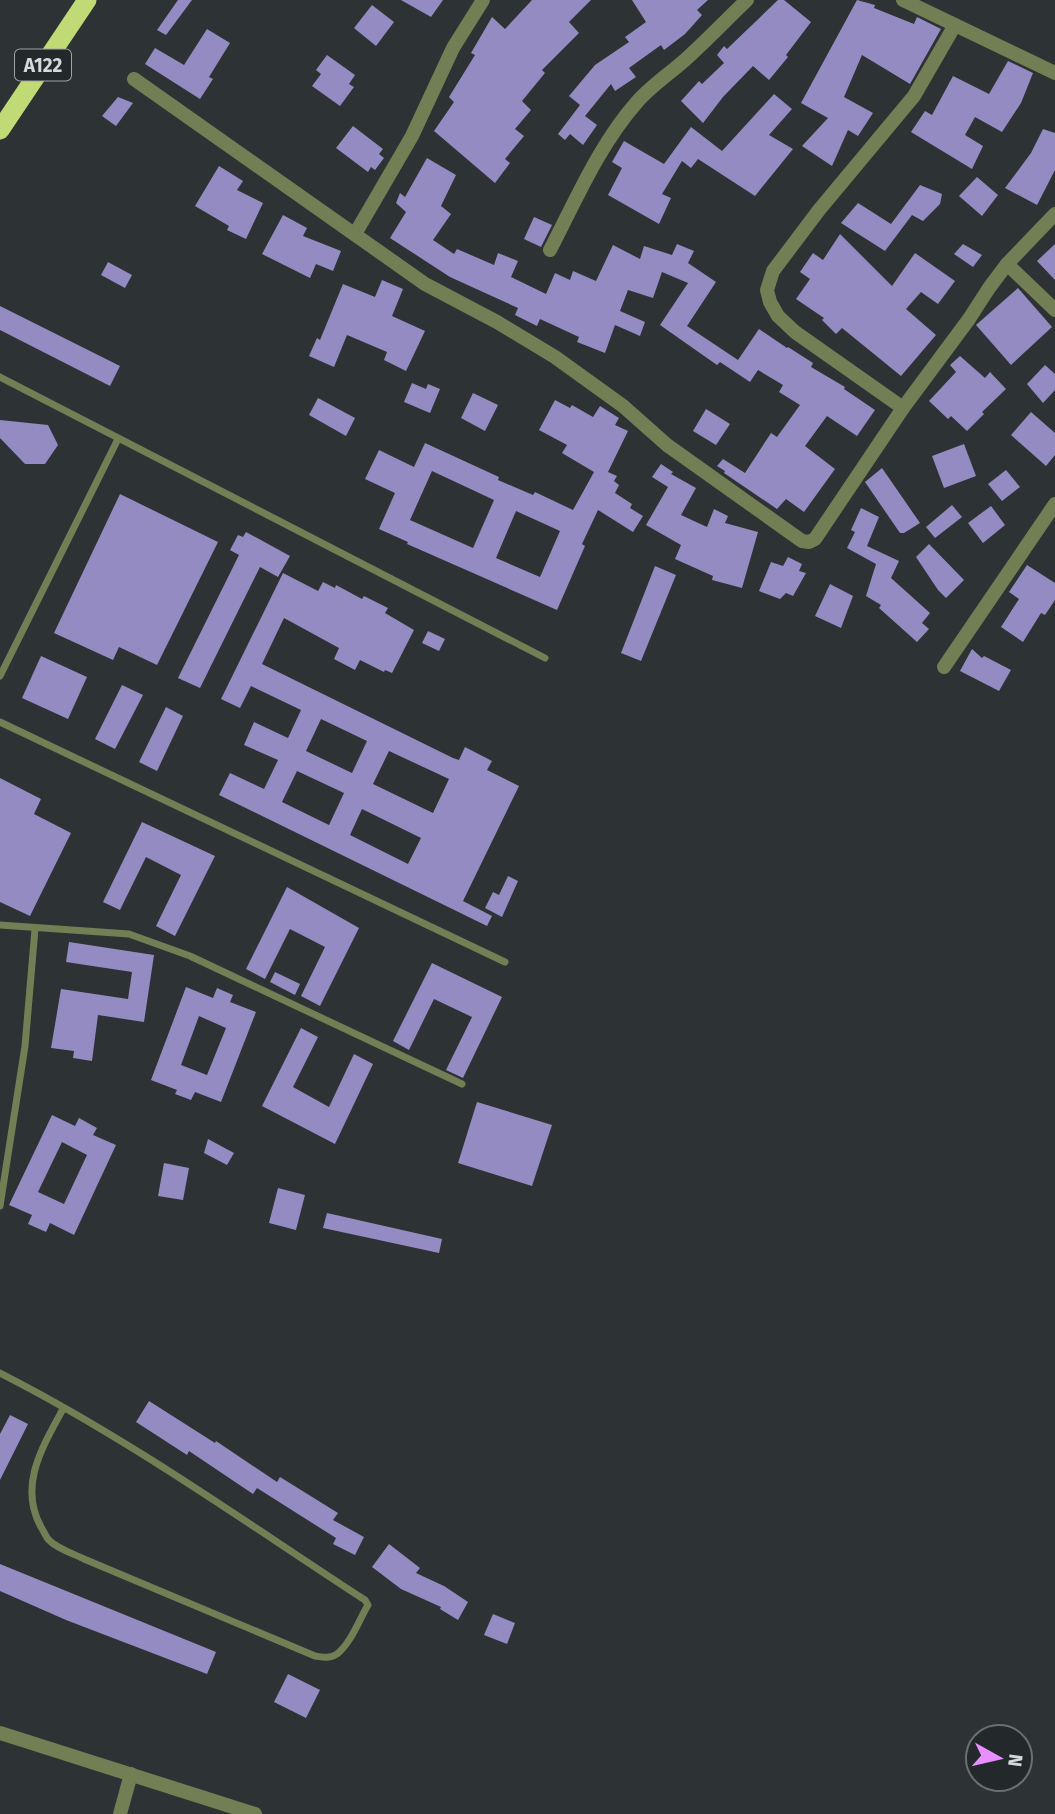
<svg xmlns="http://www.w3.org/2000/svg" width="1055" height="1814" viewBox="0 0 1055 1814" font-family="'Fira Sans',sans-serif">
  <rect width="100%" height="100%" fill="#2d3235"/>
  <g fill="#938bc2" fill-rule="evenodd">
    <polygon points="178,0 192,0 166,35 157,30"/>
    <polygon points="401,0 443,0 431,17"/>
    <polygon points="532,0 591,0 569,22 579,33 542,70 545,73 522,101 531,110 515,129 524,136 505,159 510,163 495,183 434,131 454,102 449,97 475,55 471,53 492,17 505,29"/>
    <polygon points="632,0 708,0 697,10 702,15 685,34 664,50 661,45 629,68 636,77 615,91 611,84 585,116 597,125 583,145 570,134 565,140 558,134 580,105 569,96 595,65 629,42 625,37 646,22"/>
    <polygon points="778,0 784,0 811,22 786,55 788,57 769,80 753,66 723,97 703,123 681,101 699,81 702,84 724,63 717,55 724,46 727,49"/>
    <polygon points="857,0 875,5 874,8 914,24 917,17 941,29 910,84 862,55 844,97 873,113 858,136 848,130 832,166 802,146 828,118 801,103"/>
    <polygon points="372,5 394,22 376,46 354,28"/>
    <polygon points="207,29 230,43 209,77 213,79 200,99 145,64 155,48 184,65"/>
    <polygon points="327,55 355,75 349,84 354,87 340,106 312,86 321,74 316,70"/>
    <polygon points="1008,61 1033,73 1021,103 1002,132 975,117 965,135 983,146 972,169 911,132 925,111 932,115 953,76 989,94"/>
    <polygon points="774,94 792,109 769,135 793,149 755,196 698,159 691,168 682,161 662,194 671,198 659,224 608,195 622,168 612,162 624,141 664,164 691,127 722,151"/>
    <polygon points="118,97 133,103 116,126 102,116"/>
    <polygon points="353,126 383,149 379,154 384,158 375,170 371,167 368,172 336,148"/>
    <polygon points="1043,129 1055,133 1055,170 1037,205 1005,188 1031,153"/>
    <polygon points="427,158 456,175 441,206 451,214 433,240 454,254 457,249 494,265 498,253 518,261 511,277 546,294 555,273 570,280 573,271 596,281 613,245 640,259 644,246 672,255 677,244 694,251 688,263 716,282 687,326 738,360 759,329 787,348 788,347 813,363 811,367 845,387 844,389 875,410 857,436 827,416 805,446 835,469 804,512 786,499 777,509 724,473 725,471 717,466 723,459 745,473 771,433 777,437 800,405 779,392 783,385 758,370 750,382 720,362 717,365 660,325 688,283 662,272 653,298 628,290 620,311 645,322 640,336 615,325 605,353 577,342 579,337 540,319 537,326 515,315 518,308 450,277 390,238 406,212 396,203 400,193 405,197"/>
    <polygon points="219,166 243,181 237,190 263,203 246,239 227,230 229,226 195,206"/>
    <polygon points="977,177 998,195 982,216 959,196"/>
    <polygon points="920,185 942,194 940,204 923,221 912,215 885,251 841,223 858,203 891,224"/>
    <polygon points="283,215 307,228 303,236 341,251 333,271 316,264 310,278 262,254"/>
    <polygon points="534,217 552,225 541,247 524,239"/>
    <polygon points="840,234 892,286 915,253 955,281 938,304 921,292 906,309 936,335 901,376 842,328 836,334 822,320 824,318 796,299 810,279 800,272 813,253 823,260"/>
    <polygon points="963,244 982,255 973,267 954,254"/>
    <polygon points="1055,244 1055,280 1037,261"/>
    <polygon points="108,262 132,275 125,288 101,275"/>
    <polygon points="382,280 403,289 392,316 425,331 406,371 384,360 387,352 347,335 334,367 309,356 317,338 320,340 343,284 375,297"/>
    <polygon points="1018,288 1052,327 1011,365 976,325"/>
    <polygon points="0,306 120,366 110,386 0,330"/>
    <polygon points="960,356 985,378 990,372 1006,389 982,412 984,414 967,431 951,416 948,419 929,401 956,372 950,365"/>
    <polygon points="1045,365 1055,374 1055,390 1043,403 1027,384"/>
    <polygon points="412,383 426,389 428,384 440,389 430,413 404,402"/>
    <polygon points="473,393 498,405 485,431 461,418"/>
    <polygon points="318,398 355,418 346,436 309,415"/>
    <path d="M 555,400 L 570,408 L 572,405 L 593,417 L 600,406 L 619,418 L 615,425 L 628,431 L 608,472 L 617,476 L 614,481 L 619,485 L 615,493 L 632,504 L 630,508 L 643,516 L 633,532 L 598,510 L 582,544 L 585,546 L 557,610 L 407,544 L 408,542 L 379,529 L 395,493 L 365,479 L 379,450 L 414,467 L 425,443 L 499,477 L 498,480 L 533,495 L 535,492 L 573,510 L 594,472 L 562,453 L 567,445 L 539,430 ZM 432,471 L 494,500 L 473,548 L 410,520 ZM 516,511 L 560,531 L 540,577 L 496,558 Z"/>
    <polygon points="706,409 730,424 716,445 693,431"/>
    <polygon points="1031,412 1055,433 1055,455 1046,466 1011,435"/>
    <polygon points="0,420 48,425 58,445 45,464 25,464 0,438"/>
    <polygon points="964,444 976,476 944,488 932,456"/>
    <polygon points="661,464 673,472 671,474 696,488 681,515 707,527 714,509 728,516 725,523 758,532 742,588 712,580 713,576 675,559 681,545 646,525 668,487 652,477"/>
    <polygon points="882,468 920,523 904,533 900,533 865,482"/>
    <polygon points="1006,470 1020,487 1002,501 988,484"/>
    <polygon points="120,494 218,542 157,665 119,647 113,660 54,633"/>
    <polygon points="952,505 962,517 935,538 926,527"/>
    <polygon points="991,506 1005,525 983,543 968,523"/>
    <polygon points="861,508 879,517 867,546 899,561 891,578 930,613 922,623 929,629 917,642 879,608 881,605 866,596 876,564 847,548 855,532 851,530"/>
    <polygon points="246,532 290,556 278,577 260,567 200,688 178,678 239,555 230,550 238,535 243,537"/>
    <polygon points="929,544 964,580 946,598 938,590 916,557"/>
    <polygon points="788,557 802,564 799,571 806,573 793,596 786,593 780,599 759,591 771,562 783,566"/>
    <polygon points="1027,565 1055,583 1055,600 1045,615 1041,613 1023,642 1001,627 1019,599 1009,592"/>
    <polygon points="655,566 676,575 641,661 621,653"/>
    <path d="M 283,573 L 318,591 L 323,582 L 335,588 L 336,585 L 362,599 L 364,596 L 388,608 L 385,613 L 414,630 L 392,673 L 385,670 L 384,672 L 360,660 L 355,670 L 334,659 L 339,648 L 284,618 L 262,664 L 453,758 L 459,760 L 465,747 L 492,761 L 487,770 L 519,786 L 463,901 L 492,916 L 487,926 L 219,795 L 230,773 L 264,789 L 278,760 L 244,745 L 254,722 L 288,738 L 301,710 L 251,686 L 240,708 L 221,699 ZM 321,719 L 367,741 L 352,773 L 306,751 ZM 389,751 L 449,779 L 433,813 L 373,784 ZM 297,771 L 344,793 L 329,825 L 282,802 ZM 362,809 L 421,838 L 408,864 L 350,835 Z"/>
    <polygon points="830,584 853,596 841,628 815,616"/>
    <polygon points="428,631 445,639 439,651 422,643"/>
    <polygon points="972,649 982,658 984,656 1011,670 999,691 960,671"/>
    <polygon points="41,656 87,677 68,719 22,698"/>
    <polygon points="122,685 143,695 115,749 95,739"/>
    <polygon points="166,707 183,716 157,771 139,762"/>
    <polygon points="0,778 41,799 34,814 71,833 30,916 0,902"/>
    <polygon points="142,822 215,856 175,936 156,926 181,875 146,857 120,910 103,902"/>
    <polygon points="508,876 518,881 502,917 485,908 493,892 499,895"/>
    <polygon points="287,887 359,928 320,1006 301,996 325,947 290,929 265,979 246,969"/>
    <polygon points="69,942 154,955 144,1022 98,1015 92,1061 73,1058 74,1051 51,1048 61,989 128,999 132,972 66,962"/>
    <polygon points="432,963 502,997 463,1078 446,1070 472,1017 434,999 409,1050 393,1041"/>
    <polygon points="275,972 300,984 295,995 270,982"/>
    <path d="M 186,987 L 213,998 L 217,988 L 233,995 L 230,1002 L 256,1012 L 221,1102 L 195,1092 L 191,1100 L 175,1094 L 177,1090 L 151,1080 ZM 199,1016 L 226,1028 L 207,1075 L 181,1065 Z"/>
    <polygon points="301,1028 318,1037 293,1087 329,1107 354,1054 373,1064 335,1144 262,1106"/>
    <polygon points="477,1102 552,1125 532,1186 458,1163"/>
    <path d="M 52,1115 L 75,1126 L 79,1118 L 97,1128 L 93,1135 L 116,1145 L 74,1235 L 50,1223 L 46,1232 L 28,1224 L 32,1215 L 9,1205 ZM 62,1142 L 87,1155 L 64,1204 L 38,1192 Z"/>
    <polygon points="208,1139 234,1153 227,1165 204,1153"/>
    <polygon points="164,1163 189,1168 183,1200 158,1196"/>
    <polygon points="278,1188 305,1195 296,1230 269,1223"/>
    <polygon points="327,1213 442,1239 439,1253 323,1228"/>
    <polygon points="149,1401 215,1443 216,1441 277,1482 280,1477 338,1513 333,1520 364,1537 355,1555 333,1544 336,1538 257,1488 253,1494 189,1451 187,1455 136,1422"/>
    <polygon points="10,1415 28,1424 0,1480 0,1434"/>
    <polygon points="389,1544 420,1568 416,1573 444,1586 468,1602 458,1620 440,1609 441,1607 401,1589 372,1567"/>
    <polygon points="0,1564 216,1652 207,1674 66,1620 0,1591"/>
    <polygon points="493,1614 515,1623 507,1644 484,1635"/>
    <polygon points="288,1674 320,1690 306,1718 274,1702"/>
  </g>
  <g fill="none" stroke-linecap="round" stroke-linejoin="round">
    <g stroke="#727e53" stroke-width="7">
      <polyline points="0,377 545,658"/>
      <polyline points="0,676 118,439"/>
      <polyline points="0,722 505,962"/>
      <polyline points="0,925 129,934 190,956 462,1084"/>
      <polyline points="0,1206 25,1046 35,929"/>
      <path d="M 0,1373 C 128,1438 245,1522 365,1600 L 368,1605 C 359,1620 351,1643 337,1654 C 330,1659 322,1657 315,1656 L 84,1559 C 74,1554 58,1549 50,1541 C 46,1538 44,1531 41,1527 C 18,1485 43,1446 63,1409"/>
    </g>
    <g stroke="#727e53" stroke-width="14">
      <polyline points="903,0 1055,73"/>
      <polyline points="134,79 425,284 497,322 555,357 623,406 667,445 802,541 809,542 815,539 903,408 969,319 989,288 1007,264 1055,214"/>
      <polyline points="355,234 412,136 453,48 483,0"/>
      <path d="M 550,250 C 576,200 599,145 637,102 C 651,86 669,74 685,60 C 706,41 726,20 747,0"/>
      <polyline points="1007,264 1055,310"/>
      <polyline points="903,408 795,332 778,316 770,302 767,290 773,271 819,210 914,96 955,25"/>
      <polyline points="944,667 1055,504"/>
      <polyline points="0,1733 255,1814"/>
      <polyline points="120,1814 131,1774"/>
    </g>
    <polyline stroke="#c0da75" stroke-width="19" points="0,130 87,0"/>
  </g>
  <g text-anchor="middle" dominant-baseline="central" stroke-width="7" stroke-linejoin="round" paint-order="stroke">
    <rect fill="#23282b" stroke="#a0a4a6" stroke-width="2" x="15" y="49.5" width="56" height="31" rx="5"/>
    <g font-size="19" font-weight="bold" fill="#d6d9db">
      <text x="43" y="65">A122</text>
    </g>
  </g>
  <g transform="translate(999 1758) rotate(98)"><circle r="33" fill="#23282b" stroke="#6b6f71" stroke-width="2"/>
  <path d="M0-5L12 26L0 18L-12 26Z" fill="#e98efe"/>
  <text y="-10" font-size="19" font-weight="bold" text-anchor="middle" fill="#d6d9db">N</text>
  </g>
</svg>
